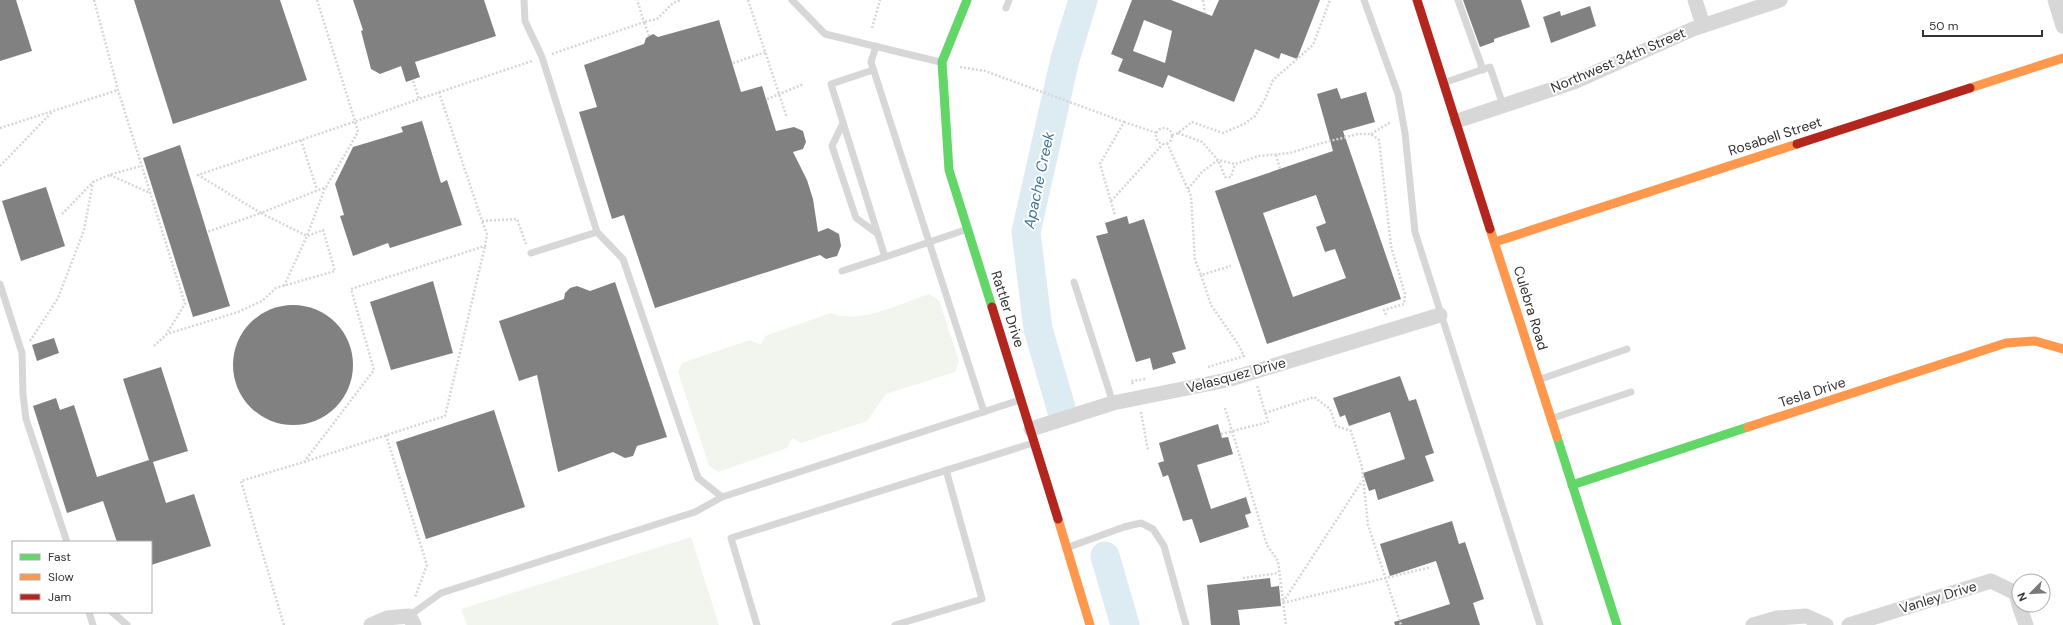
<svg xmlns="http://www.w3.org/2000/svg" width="2063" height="625" viewBox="0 0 2063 625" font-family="'DM Sans',sans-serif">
  <rect width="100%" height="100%" fill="#fff"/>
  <g fill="#f1f5ed">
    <path d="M 929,294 L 939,300 L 959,361 L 955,372 L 886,394 L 867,421 L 801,443 L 792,438 L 787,448 L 718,472 L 709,466 L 678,372 L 682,363 L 750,340 L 761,345 L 765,336 L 831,313 C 860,325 901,303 929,294 Z"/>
    <polygon points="691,537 719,625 467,625 461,609"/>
  </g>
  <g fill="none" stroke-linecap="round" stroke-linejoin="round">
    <g stroke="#ddebf3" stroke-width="29">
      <polyline points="1061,408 1038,329 1026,232 1065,59 1083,0"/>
      <polyline points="1105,556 1125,625"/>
    </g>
  </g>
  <g fill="#818181" fill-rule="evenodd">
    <polygon points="0,0 16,0 32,51 0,61"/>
    <polygon points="134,0 280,0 307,80 173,124"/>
    <polygon points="353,0 484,0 496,36 415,62 420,77 406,82 401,66 380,74 371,69 361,31 363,30"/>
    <path d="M 1132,0 L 1171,0 L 1212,16 L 1219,0 L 1320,0 L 1297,59 L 1281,53 L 1279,59 L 1255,49 L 1234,102 L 1168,75 L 1163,88 L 1118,71 L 1123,59 L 1111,54 ZM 1144,20 L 1172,31 L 1165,63 L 1133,51 Z"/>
    <polygon points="1463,0 1521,0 1530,27 1494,39 1494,42 1480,47"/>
    <polygon points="1590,6 1596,26 1551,43 1543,17 1560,11 1561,16"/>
    <polygon points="719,20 741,92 762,86 776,131 794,127 803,131 806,142 803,149 793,152 807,180 813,199 818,232 828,228 839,234 841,246 837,256 826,259 820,255 655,308 624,215 612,219 579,112 597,107 584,65 644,44 646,38 653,34 658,37"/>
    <path d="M 1337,88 L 1341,99 L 1366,92 L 1375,122 L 1343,131 L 1401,299 L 1267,344 L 1215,191 L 1333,151 L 1317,94 ZM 1316,195 L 1326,223 L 1316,227 L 1325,252 L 1335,249 L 1346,278 L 1293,297 L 1263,213 Z"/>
    <polygon points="422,121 441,183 447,180 462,225 390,248 388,243 353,256 340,216 344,215 335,184 353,147 403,132 401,127"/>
    <polygon points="180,145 230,306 193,317 143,158"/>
    <polygon points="46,187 65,246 21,261 2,201"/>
    <polygon points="1127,216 1129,224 1144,219 1186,349 1172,353 1176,363 1153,370 1150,358 1136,362 1096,236 1108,233 1105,223"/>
    <polygon points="433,281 453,353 391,370 370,302"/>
    <polygon points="615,282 667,437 637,446 633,456 625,458 613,452 558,472 537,375 519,381 499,321 564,299 565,293 570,288 577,286 590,291"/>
    <circle cx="293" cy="365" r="60"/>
    <polygon points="54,338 59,353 37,361 32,345"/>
    <polygon points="161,367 188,451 153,462 166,503 194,494 211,546 151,565 151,542 117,542 103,501 67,513 33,406 56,398 60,410 74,405 97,477 149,460 123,379"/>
    <polygon points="1400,376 1409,401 1416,399 1434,453 1425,456 1434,481 1378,500 1375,489 1369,491 1363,473 1405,459 1390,412 1349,426 1345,415 1340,417 1333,398"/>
    <polygon points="494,410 525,507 426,539 396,442"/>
    <polygon points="1218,424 1222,438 1228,437 1233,454 1197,465 1211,509 1246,497 1251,513 1245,515 1249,527 1200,543 1192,519 1183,521 1168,475 1163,477 1158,463 1164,461 1159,443"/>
    <polygon points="1452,521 1459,544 1465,542 1484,599 1473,603 1480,625 1395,625 1394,622 1450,604 1436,561 1390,576 1380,544"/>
    <polygon points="1270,578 1271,587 1279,586 1281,606 1238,610 1240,625 1211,625 1207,585"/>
  </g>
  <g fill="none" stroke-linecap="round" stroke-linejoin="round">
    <g stroke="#d6d6d6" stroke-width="2.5" stroke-dasharray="2 2" stroke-linecap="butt">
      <polyline points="94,0 118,90 185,304 167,333"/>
      <path d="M 317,0 L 355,121 L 358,132 L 326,187 L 261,213 L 198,175 C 272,150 346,125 419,99"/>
      <polyline points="748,0 787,118"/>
      <polyline points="1203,0 1205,13"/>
      <polyline points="872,28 880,0"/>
      <polyline points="649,36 644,22 657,19 673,3 681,0"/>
      <polyline points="552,54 644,22 637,0"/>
      <polyline points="733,63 766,52"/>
      <polyline points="960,67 985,71 1124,122 1100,164 1115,215"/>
      <polyline points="413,81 419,99 532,61"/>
      <polyline points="439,92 482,221 517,219 526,244"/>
      <polyline points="767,99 804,84"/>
      <polyline points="1124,122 1157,133"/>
      <polyline points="0,128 118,90"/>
      <circle cx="1164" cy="136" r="8"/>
      <polyline points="1178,133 1202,142 1218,160 1235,164 1259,156 1290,153 1322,143 1358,134 1371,134 1379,140 1391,246 1405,294 1404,304 1384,310 1386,315"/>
      <polyline points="1371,134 1391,122"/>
      <polyline points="1172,135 1178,133 1192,122 1223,133 1244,124 1255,116 1265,99 1273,80 1313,45 1330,0"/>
      <polyline points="301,140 317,190"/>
      <polyline points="1167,143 1191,196 1195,260 1201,275"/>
      <polyline points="1276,155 1280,169"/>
      <polyline points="0,166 52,112"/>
      <polyline points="110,175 150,193"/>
      <polyline points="1188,189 1202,172 1218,160 1225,177 1231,177 1235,164"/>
      <polyline points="1111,201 1163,144"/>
      <polyline points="62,214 93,182 109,175 141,166"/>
      <polyline points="284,286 307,236 325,188"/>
      <polyline points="30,341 58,298 84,230 93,182"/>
      <polyline points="154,346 167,334 238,312 262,301 276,288 335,271 323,230 307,236 261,213 207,232"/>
      <polyline points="1208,367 1244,356 1238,344 1211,305 1201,275 1231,266"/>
      <polyline points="1133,384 1131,381 1146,379"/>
      <polyline points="1225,408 1267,545 1278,561 1286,625"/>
      <polyline points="1141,412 1148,451"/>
      <polyline points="1265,413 1314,397 1330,409 1336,426 1351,431 1362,467 1368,525 1401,625"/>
      <polyline points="1221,434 1268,422 1257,385"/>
      <polyline points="386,435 427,565 415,597"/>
      <polyline points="304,462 445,416 485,246"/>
      <polyline points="1243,578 1279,573"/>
      <polyline points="1283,602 1362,481"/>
      <polyline points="1283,603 1431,567"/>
      <polyline points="284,625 241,481 304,462 374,370 351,289 485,246 487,234 482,221"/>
    </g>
    <g stroke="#d7d7d7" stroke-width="7">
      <polyline points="524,0 525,21 542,57 597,232 623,259 698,478 722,497 1020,400"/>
      <polyline points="792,0 825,34 940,62"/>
      <polyline points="1364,0 1398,94 1405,133 1415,232 1540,625"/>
      <polyline points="1458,0 1483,70"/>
      <polyline points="1006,8 1009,0"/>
      <polyline points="876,46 871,62 984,412"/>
      <polyline points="873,70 831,84 885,257 965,230"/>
      <polyline points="1446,82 1490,67 1503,105"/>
      <polyline points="843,123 832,146 856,218 878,234"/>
      <polyline points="531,253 597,232"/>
      <polyline points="842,271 885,257"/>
      <polyline points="1074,282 1113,403"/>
      <polyline points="0,284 22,353 23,394 26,419 67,542"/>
      <polyline points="1541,379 1627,349"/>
      <polyline points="1553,418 1631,392"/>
      <polyline points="1069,547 1124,527 1141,523 1153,529 1164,546 1186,625"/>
      <polyline points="89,612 93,625"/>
      <polyline points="112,612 127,625"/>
      <polyline points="409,616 441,593 695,512 722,497"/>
      <polyline points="757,625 731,538 1033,443"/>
      <polyline points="895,625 982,599 946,470"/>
    </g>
    <g stroke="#d7d7d7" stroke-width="15">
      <polyline points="1695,0 1703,25"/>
      <polyline points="2055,0 2063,26"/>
      <polyline points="1457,121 1574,82 1693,29 1780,0"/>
      <polyline points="1031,429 1113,403 1227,380 1440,315"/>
      <polyline points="2019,605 2026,625"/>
      <polyline points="371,625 387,618 409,616 414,625"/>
      <polyline points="1753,625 1777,618 1806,616 1826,625"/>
      <polyline points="1849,625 1991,581 2016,593 2019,604"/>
    </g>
    <g stroke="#63d668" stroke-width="9">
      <polyline points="967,0 942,62 949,170 992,307"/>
      <polyline points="1557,437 1617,625"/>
      <polyline points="1572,485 1748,427"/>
    </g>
    <g stroke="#ff974d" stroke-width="9">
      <polyline points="1970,88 2063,58"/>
      <polyline points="1490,229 1557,437"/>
      <polyline points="1495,242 1797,144"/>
      <polyline points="1748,427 2006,343 2035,341 2063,349"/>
      <polyline points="1058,519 1090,625"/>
    </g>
    <g stroke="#b3261e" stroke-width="9">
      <polyline points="1417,0 1490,229"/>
      <polyline points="1797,144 1970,88"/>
      <polyline points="992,307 1058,519"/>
    </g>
  </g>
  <g text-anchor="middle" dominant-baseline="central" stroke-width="4" stroke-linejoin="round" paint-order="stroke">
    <g font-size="14" fill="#333" stroke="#fff">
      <text transform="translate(1618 60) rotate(-23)">Northwest 34th Street</text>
      <text transform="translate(1775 136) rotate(-18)">Rosabell Street</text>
      <text transform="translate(1531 308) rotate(73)">Culebra Road</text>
      <text transform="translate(1008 309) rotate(72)">Rattler Drive</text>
      <text transform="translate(1236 375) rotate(-15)">Velasquez Drive</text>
      <text transform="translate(1812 392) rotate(-18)">Tesla Drive</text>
      <text transform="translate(1938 597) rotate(-17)">Vanley Drive</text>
    </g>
    <g font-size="15" font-style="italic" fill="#3f7597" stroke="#fff">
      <text transform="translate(1039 180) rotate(-78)">Apache Creek</text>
    </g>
  </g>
  <rect x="12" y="541" width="140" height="72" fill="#ffffff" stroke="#adadad"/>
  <rect x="20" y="554" width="20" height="6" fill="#63d668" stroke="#adadad"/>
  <text x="48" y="561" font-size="12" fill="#333333">Fast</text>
  <rect x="20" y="574" width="20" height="6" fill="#ff974d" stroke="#adadad"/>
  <text x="48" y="581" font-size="12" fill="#333333">Slow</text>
  <rect x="20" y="594" width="20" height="6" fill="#b3261e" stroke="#adadad"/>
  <text x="48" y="601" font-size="12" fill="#333333">Jam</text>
  <g transform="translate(2031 593) rotate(246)"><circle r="19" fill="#ffffff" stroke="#adadad"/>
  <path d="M0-3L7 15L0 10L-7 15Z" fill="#7a7a7a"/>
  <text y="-6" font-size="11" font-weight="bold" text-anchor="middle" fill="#333333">N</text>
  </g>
  <path d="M1923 30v6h119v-6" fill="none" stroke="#333333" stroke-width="2"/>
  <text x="1929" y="30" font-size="12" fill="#333333" stroke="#ffffff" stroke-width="3" paint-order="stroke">50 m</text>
</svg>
